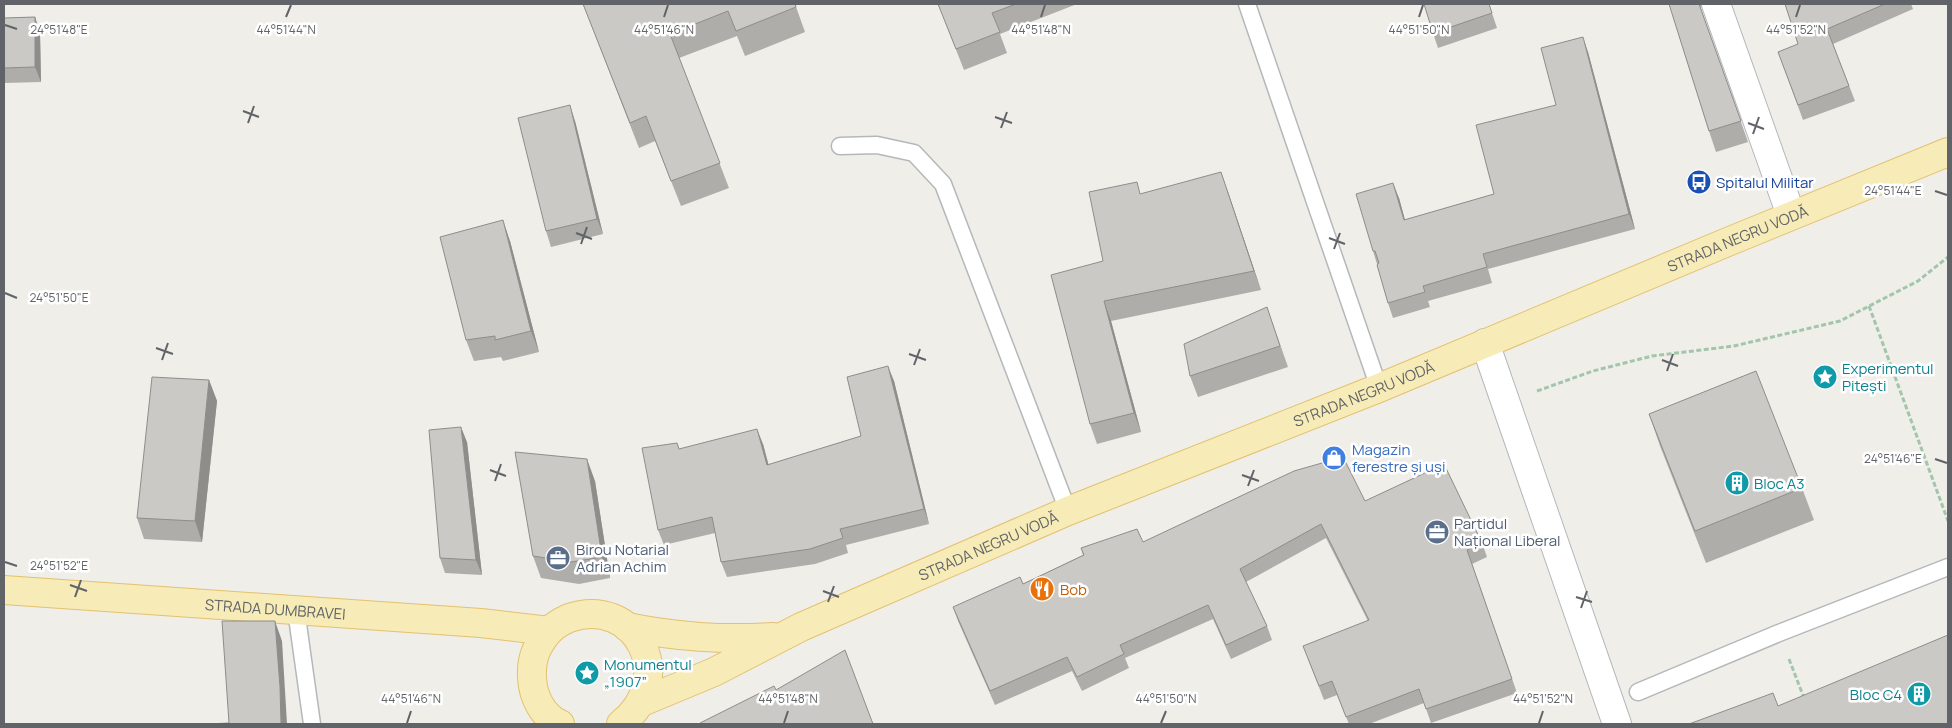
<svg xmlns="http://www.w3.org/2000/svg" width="1952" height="728" viewBox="0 0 1952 728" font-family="Manrope,sans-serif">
  <rect width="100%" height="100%" fill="#f0eee9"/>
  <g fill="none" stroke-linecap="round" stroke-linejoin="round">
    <defs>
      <g id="service">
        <polyline points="1247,4 1379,388"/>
        <polyline points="840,146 877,145 914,153 943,184 1068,511"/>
        <polyline points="296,610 312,724"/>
        <polyline points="1638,692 1779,633 1948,567"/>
      </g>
      <g id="minor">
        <polyline points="1716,4 1791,215"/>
        <polyline points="1485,343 1617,724"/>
      </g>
      <g id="primary">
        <path id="s1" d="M 4,590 L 481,623 L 549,631"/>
        <path d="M 627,627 C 678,637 721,640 773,637"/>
        <path id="s2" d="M 642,702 L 714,672 L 801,627 L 1068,511 L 1379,388 L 1730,241 L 1948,152"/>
        <path d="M 560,724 C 542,716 533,696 532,678 C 531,661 535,649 545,636 C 551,627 560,622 569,618 C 636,595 679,678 621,724"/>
      </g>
    </defs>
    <use href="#service" stroke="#b5b8bb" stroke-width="19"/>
    <use href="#minor" stroke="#b5b8bb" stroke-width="30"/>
    <use href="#primary" stroke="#e3c16f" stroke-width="30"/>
    <g stroke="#a2c5ac" stroke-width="3" stroke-dasharray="5 2.5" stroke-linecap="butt">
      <polyline points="1869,306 1948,521"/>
      <polyline points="1537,391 1593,371 1652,356 1734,346 1840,321 1918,281 1948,257"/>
      <polyline points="1789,659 1804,698"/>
    </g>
    <use href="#service" stroke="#fff" stroke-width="16"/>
    <use href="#minor" stroke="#fff" stroke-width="28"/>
    <use href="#primary" stroke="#f7ebb7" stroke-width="28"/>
  </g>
  <g fill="#afada9">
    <polygon points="583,4 795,4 805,32 745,56 737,36 679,58 729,188 681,206 655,141 639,148"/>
    <polygon points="938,4 1077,4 1000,34 1007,53 964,70"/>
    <polygon points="1489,4 1497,28 1438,48 1433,33"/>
    <polygon points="1669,4 1701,4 1701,9 1748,142 1716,152 1709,131"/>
    <polygon points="1785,4 1911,4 1913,9 1833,44 1855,101 1803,120 1778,52 1798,44"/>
    <polygon points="35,17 40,33 41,82 4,83 4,18"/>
    <polygon points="1588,52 1635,229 1488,269 1492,283 1428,301 1430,307 1393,318 1388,303 1377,264 1373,251 1399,198 1405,220 1494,194 1556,105"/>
    <polygon points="575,121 603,234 551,247 546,231"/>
    <polygon points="1228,192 1261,290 1111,321 1141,432 1097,444 1090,424 1103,261 1142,194"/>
    <polygon points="510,241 539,352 503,361 501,357 474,361 466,340"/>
    <polygon points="1267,307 1288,367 1198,397 1190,376"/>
    <polygon points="209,380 217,401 202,542 144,539 137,518"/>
    <polygon points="894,381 929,524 846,545 848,553 815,564 727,577 721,562 715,533 664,545 658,530 677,443 679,449 763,444 768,465 861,436"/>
    <polygon points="1649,414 1802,488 1814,520 1706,563 1660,446"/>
    <polygon points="467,442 482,575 445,573 440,558"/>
    <polygon points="595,481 610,578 579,584 541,578 533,556"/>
    <polygon points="1365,501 1482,543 1487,557 1472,564 1517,693 1431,723 1424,703 1369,724 1349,724 1337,695 1324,700 1308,659 1368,621 1326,538 1246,582 1267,626 1272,640 1231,659 1213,619 1125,658 1129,668 1082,691 1072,671 995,705 958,621 953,607 1023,584 1083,555 1081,548 1143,542"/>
  </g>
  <g fill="#8e8d8a">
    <polygon points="35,17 40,33 41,82 35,67"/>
    <polygon points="1583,37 1588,52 1635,229 1629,214"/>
    <polygon points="570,105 575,121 603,234 597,219"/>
    <polygon points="1221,172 1228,192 1261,290 1254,271"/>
    <polygon points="1393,183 1399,198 1409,235 1404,220"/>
    <polygon points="503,220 510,241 539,352 531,331"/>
    <polygon points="1104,301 1111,321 1141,432 1134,413"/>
    <polygon points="888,366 894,381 929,524 924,509"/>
    <polygon points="209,380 217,401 202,542 195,521"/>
    <polygon points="461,427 467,442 482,575 476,560"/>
    <polygon points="757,429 763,444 773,481 767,465"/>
    <polygon points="587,459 595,481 610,578 602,557"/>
    <polygon points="275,621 282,641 287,724 281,724"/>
  </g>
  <g fill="#cbc9c5" stroke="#8e8d8a">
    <polygon points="583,4 795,4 796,7 736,31 728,11 670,34 720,163 671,181 646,116 630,123"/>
    <polygon points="938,4 1016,4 992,13 1000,32 956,49"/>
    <polygon points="1424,4 1489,4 1492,13 1433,33"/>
    <polygon points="1669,4 1699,4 1741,121 1709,131"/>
    <polygon points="1785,4 1885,4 1827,29 1849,86 1798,105 1778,52 1798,44"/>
    <polygon points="35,17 35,67 4,68 4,18"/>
    <polygon points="1583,37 1629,214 1483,254 1487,267 1423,286 1425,292 1388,303 1377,265 1379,263 1375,251 1373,251 1356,194 1393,183 1404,220 1494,194 1476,125 1556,105 1541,48"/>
    <polygon points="570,105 597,219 546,231 518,118"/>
    <polygon points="1221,172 1254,271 1104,301 1134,413 1090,424 1051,275 1103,261 1089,192 1137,182 1140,194"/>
    <polygon points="503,220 531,331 495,340 495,336 466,340 440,237"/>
    <polygon points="1267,307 1280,346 1190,376 1184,344"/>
    <polygon points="888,366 924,509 840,529 843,538 810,549 721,562 712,517 658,530 642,448 677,443 679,449 757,429 767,465 861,436 847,377"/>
    <polygon points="1756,371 1802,488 1695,531 1649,414"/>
    <polygon points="152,377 209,380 195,521 137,518"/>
    <polygon points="461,427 476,560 440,558 429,430"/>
    <polygon points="515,452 587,459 602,557 571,562 533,556"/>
    <polygon points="1343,457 1365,501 1444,464 1482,543 1467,550 1512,679 1426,709 1419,689 1346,717 1332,681 1319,686 1303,646 1369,620 1321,524 1240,569 1267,626 1226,645 1208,605 1120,645 1124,654 1077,677 1067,657 990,691 953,607 1020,577 1023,584 1084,555 1081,548 1137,529 1143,542 1294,471"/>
    <polygon points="222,621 275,621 280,687 281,724 207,724 229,723"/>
    <polygon points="1948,635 1948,724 1689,724 1773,693 1778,706"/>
    <polygon points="845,650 873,724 700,724 700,723 774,686 776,690"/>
  </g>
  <path fill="none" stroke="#606367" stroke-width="2" d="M 286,17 L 291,5M 664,17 L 668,5M 1041,17 L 1045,5M 1419,17 L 1423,5M 1796,17 L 1800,5M 5,25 L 17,29M 243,111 L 259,117M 995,117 L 1012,123M 248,123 L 254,106M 1748,123 L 1764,129M 1001,128 L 1007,112M 1753,134 L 1759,117M 1935,191 L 1947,195M 576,233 L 592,239M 1329,238 L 1345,244M 581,244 L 587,227M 1334,249 L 1340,233M 5,293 L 17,298M 156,348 L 173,354M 909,354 L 926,360M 162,360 L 168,343M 1662,360 L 1678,366M 914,365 L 920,349M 1667,371 L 1673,354M 1935,459 L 1947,463M 490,470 L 506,476M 1242,475 L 1259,481M 495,481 L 501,464M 1248,486 L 1254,470M 5,562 L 17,566M 70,585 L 87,591M 823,591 L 839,597M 75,597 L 81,580M 1576,597 L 1592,602M 828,602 L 834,586M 1581,608 L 1587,591M 407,723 L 411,711M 784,723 L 788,711M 1161,723 L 1166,711M 1539,723 L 1543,711"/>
  <defs>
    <symbol id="bus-disc" viewBox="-11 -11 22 22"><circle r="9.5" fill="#1a4fb4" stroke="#fff"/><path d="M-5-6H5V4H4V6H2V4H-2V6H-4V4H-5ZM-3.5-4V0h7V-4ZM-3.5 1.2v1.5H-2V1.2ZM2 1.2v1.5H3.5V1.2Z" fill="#fff"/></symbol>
    <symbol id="sight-disc" viewBox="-11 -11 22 22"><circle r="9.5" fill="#0f9aa8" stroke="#fff"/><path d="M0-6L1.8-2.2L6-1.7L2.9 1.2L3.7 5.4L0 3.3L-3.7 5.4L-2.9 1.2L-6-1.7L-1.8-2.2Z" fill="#fff"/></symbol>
    <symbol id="shop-disc" viewBox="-11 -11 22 22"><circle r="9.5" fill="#3f7fe0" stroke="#fff"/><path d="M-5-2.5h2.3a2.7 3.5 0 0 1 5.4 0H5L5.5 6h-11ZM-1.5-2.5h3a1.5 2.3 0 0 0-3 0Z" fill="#fff"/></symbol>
    <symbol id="building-disc" viewBox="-11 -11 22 22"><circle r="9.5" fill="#0f9aa8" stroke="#fff"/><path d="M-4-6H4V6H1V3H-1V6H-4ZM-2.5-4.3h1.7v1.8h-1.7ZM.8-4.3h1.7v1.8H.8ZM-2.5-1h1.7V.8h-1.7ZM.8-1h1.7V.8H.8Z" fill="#fff"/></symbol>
    <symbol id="office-disc" viewBox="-11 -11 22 22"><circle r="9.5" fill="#5c6f8a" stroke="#fff"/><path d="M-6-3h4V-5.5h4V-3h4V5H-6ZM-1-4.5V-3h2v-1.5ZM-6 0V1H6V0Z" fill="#fff"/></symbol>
    <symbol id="restaurant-disc" viewBox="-11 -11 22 22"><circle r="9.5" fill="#e8710a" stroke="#fff"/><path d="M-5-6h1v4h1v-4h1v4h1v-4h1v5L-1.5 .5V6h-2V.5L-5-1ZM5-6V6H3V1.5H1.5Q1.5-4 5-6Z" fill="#fff"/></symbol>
  </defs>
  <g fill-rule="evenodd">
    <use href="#bus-disc" x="1685" y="168" width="28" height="28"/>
    <use href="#sight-disc" x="1811" y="363" width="28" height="28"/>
    <use href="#shop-disc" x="1320" y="444" width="28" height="28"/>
    <use href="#building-disc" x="1723" y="469" width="28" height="28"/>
    <use href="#office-disc" x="1423" y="518" width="28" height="28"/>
    <use href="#office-disc" x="544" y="544" width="28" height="28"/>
    <use href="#restaurant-disc" x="1028" y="575" width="28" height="28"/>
    <use href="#sight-disc" x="573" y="659" width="28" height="28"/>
    <use href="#building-disc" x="1905" y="680" width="28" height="28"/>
  </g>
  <g text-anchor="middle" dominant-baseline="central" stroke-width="5" stroke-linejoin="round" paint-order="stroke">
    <g font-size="15" fill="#164399" stroke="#fff" text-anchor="start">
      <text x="1716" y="182">Spitalul Militar</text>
    </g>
    <g font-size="15" fill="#606367" stroke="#fff">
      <text stroke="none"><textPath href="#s2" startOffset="1190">STRADA NEGRU VODĂ</textPath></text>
      <text stroke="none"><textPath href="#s2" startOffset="785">STRADA NEGRU VODĂ</textPath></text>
      <text stroke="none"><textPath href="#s2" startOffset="380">STRADA NEGRU VODĂ</textPath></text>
      <text stroke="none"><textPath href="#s1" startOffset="272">STRADA DUMBRAVEI</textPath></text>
    </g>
    <g font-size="15" fill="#0d838f" stroke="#fff" text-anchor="start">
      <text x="1842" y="368">Experimentul<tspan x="1842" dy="17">Pitești</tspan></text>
      <text x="1754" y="483">Bloc A3</text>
      <text x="604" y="664">Monumentul<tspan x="604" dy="17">„1907”</tspan></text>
      <text x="1902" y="694" text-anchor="end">Bloc C4</text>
    </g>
    <g font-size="15" fill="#366cbe" stroke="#fff" text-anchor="start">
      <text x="1352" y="449">Magazin<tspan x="1352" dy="17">ferestre și uși</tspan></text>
    </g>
    <g font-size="15" fill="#4e5e75" stroke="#fff" text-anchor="start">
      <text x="1454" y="523">Partidul<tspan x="1454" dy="17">Național Liberal</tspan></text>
      <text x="576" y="549">Birou Notarial<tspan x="576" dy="17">Adrian Achim</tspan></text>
    </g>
    <g font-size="15" fill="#c56008" stroke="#fff" text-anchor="start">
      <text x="1060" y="589">Bob</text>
    </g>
  </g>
  <g font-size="12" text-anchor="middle" fill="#606367" stroke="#fff" stroke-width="5" stroke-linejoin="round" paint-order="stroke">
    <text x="59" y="34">24°51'48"E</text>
    <text x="286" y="34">44°51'44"N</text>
    <text x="664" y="34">44°51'46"N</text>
    <text x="1041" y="34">44°51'48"N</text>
    <text x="1419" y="34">44°51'50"N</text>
    <text x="1796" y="34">44°51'52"N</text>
    <text x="1893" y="195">24°51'44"E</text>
    <text x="59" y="302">24°51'50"E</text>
    <text x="1893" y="463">24°51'46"E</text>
    <text x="59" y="570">24°51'52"E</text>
    <text x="411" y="703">44°51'46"N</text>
    <text x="788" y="703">44°51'48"N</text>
    <text x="1166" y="703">44°51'50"N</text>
    <text x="1543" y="703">44°51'52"N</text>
  </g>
  <rect width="1952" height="728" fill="none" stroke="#606367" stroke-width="10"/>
</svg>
